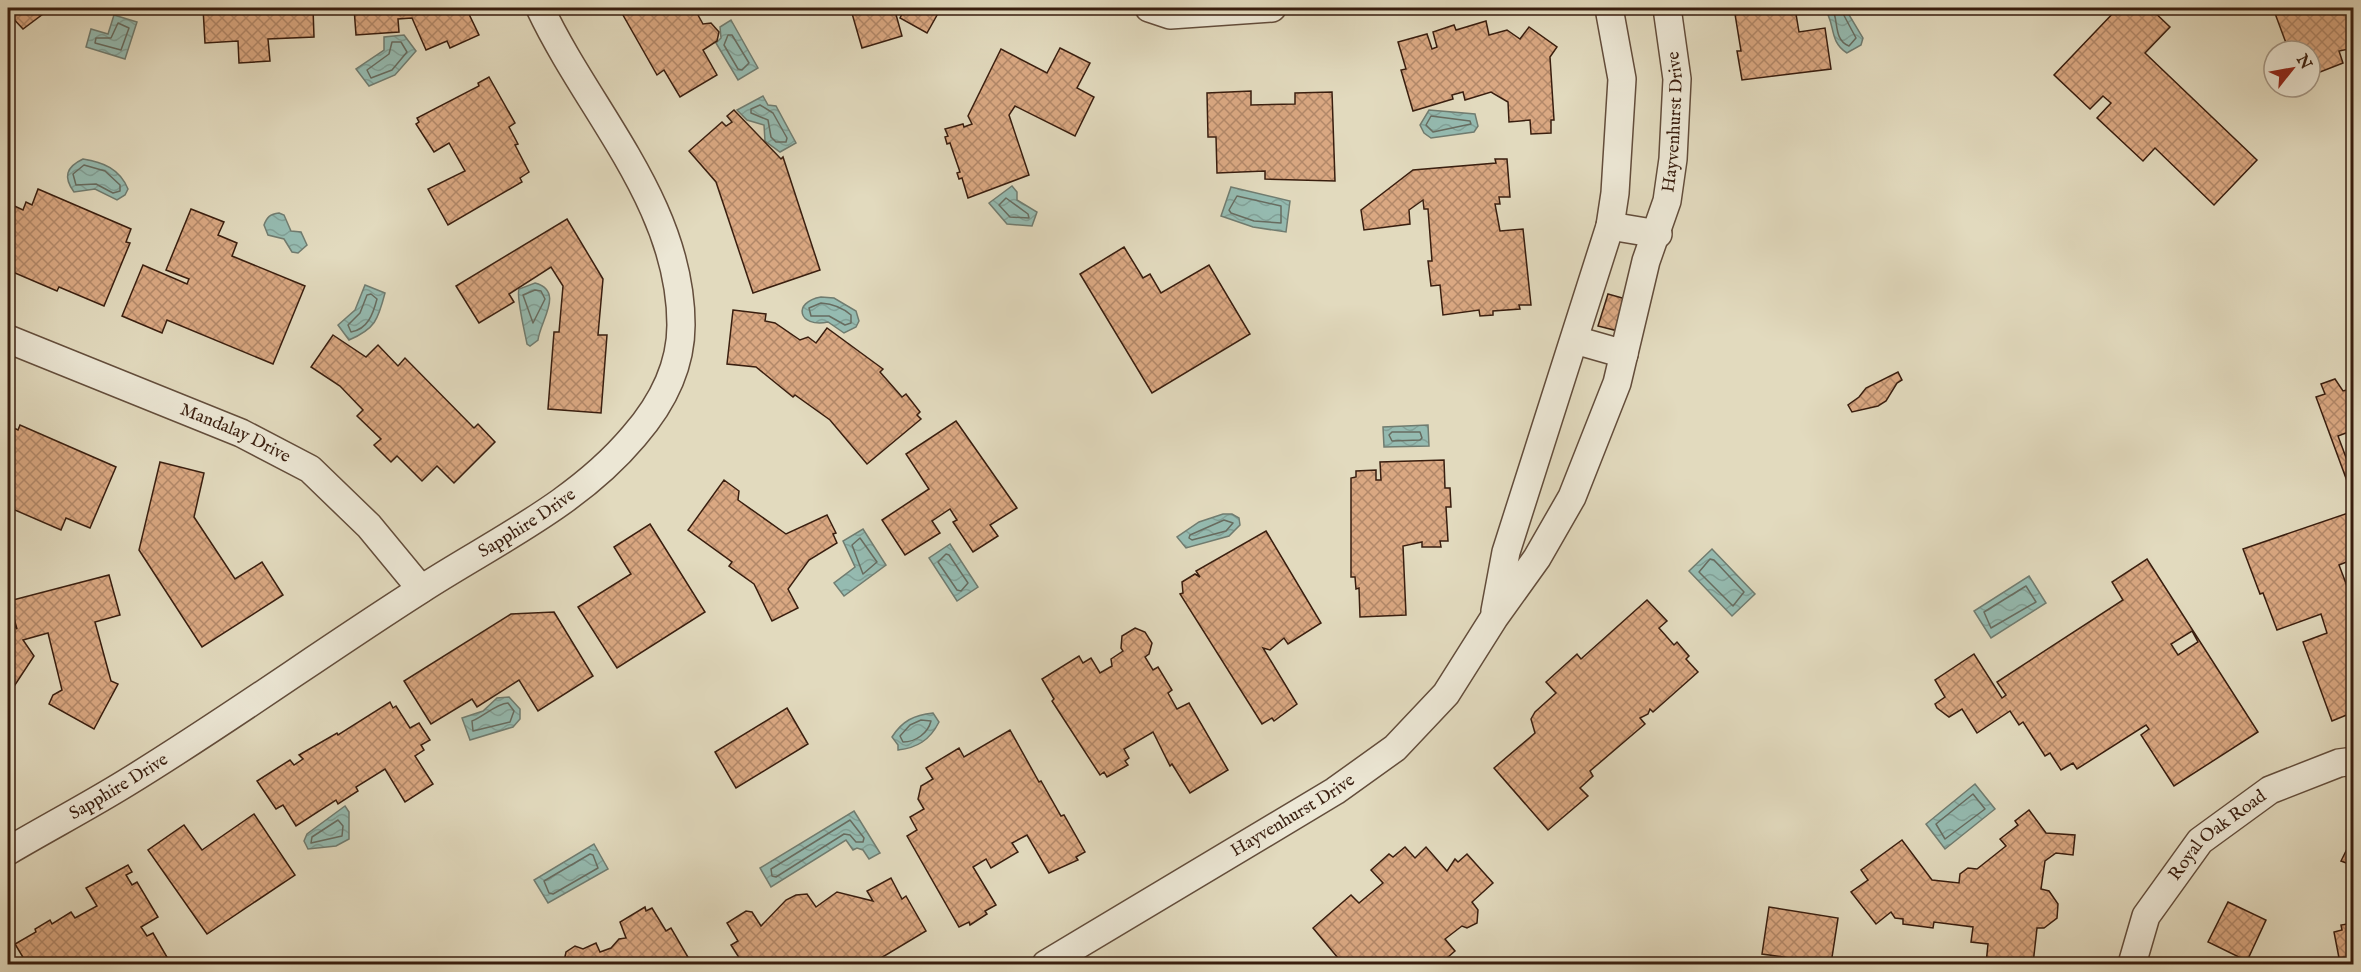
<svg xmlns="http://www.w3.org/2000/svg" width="2361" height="972" viewBox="0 0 2361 972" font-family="'IM FELL English',serif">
  <defs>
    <pattern id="water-waves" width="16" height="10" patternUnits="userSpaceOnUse" patternTransform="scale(1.5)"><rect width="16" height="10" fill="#95bbb1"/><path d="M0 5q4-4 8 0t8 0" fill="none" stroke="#81a097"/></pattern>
    <pattern id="building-cross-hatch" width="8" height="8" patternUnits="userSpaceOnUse" patternTransform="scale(1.5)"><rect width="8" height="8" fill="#daa882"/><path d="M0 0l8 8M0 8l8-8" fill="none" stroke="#b28869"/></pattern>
  </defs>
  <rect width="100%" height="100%" fill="#e2dabe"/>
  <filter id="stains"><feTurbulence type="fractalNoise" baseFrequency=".00333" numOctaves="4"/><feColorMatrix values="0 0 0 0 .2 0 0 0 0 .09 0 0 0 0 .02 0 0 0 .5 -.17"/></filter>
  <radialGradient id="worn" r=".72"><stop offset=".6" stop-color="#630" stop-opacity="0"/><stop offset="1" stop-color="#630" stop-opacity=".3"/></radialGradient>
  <g fill="url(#water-waves)" stroke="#707c70" stroke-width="1.5">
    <path d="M 1824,8 L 1845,8 L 1863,38 L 1861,45 L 1847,53 C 1828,41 1836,23 1824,8 Z"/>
    <polygon points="114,15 137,22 125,59 86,47 91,29 108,34"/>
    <polygon points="731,20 758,68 738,80 716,43 721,38 720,27"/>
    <polygon points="404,35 416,51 395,75 369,86 356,69 384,50 384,37"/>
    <polygon points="763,96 768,105 776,106 796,143 780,152 765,141 764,125 747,120 737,110"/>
    <polygon points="1429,110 1475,114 1478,126 1474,132 1431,138 1424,133 1420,125"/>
    <path d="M 83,159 C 103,162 120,169 128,189 L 125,195 L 117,200 L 95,189 L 74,192 C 63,177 66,167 83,159 Z"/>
    <polygon points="1012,186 1017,192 1017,200 1037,212 1032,226 1007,224 989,203"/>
    <polygon points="1231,187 1290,201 1286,232 1253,227 1221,216"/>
    <path d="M 279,213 L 284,215 L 291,231 L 301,232 L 307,245 L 298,253 L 292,252 L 284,239 L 268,235 L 264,225 C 267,217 270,214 279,213 Z"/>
    <path d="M 535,283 C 565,291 540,321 538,340 L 530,346 L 527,344 C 525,333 516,296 519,289 Z"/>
    <path d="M 365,285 L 385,293 C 378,320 375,329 349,340 L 338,325 L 355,310 Z"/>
    <path d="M 821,297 L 834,298 L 856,311 L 859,321 L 856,327 L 844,333 L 828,322 C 798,328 792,302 821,297 Z"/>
    <polygon points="1428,425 1429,446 1384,447 1383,427"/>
    <polygon points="1223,514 1232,514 1239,518 1240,525 1229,536 1186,548 1177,537 1199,522"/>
    <polygon points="863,529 886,565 844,596 834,583 855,567 843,541"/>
    <polygon points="950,544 978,587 957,601 929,558"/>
    <polygon points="1712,549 1755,594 1732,616 1689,571"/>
    <polygon points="2029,576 2046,603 1991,638 1974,611"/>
    <polygon points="509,697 520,709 520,719 513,727 470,740 462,718 483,711 497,698"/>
    <path d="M 933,713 L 939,722 C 930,740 917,748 898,750 L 898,745 L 892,737 C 902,721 914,715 933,713 Z"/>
    <polygon points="1975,784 1995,809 1945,849 1926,824"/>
    <polygon points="345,806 349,812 349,839 336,846 308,849 304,841 307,834"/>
    <polygon points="854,811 880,853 869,859 863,850 857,848 853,850 846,840 771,887 760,868"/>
    <polygon points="594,844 608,869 548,903 534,880"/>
  </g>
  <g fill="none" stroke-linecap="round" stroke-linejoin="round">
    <g stroke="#676c60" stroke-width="1.5">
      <path d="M 1832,8 C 1839,20 1833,40 1849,46 L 1856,38 L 1840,8"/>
      <polygon points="118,23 129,28 121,50 95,43 96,38 111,38"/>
      <polygon points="728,35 732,35 749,63 742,70 738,69 724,45"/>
      <polygon points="392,42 401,42 407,52 392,70 371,78 367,70 389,54"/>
      <polygon points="760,105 773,113 787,138 786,142 776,142 771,137 768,120 751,113 751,109"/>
      <polygon points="1431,116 1470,121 1471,124 1433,132 1426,125"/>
      <polygon points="84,165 105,171 120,185 120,191 113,193 96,184 76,185 73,174"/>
      <polygon points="1237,196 1281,206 1281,223 1254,221 1231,213 1229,210"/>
      <polygon points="1006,198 1028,214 1029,218 1010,217 999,205"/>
      <polygon points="535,290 541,291 545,299 533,323 523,295"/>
      <path d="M 371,294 L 377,299 C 373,314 368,329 351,332 L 348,325 L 360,313 L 367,295 Z"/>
      <path d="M 821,303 C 833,304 842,307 851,315 L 851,323 L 845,325 L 829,316 L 811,316 L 809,308 Z"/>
      <polygon points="1392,432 1420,432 1422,438 1420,440 1392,441 1389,435"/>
      <polygon points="1224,520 1233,523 1226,531 1192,540 1189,538 1190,535"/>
      <polygon points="860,538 877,562 863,574 852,545"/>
      <polygon points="946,554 949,555 968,583 961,591 957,590 938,562"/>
      <polygon points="1710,559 1714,560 1744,592 1733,606 1699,572"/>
      <polygon points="2026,586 2036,602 1991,628 1984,612"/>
      <path d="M 508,703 L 514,711 L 510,722 L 473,731 L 472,721 C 484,716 496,704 508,703 Z"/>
      <path d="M 921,720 L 931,721 C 928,733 916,742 903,742 L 900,736 L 910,725 Z"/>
      <polygon points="1973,794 1985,809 1945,839 1936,824"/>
      <polygon points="338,820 343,826 342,836 311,843 312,837"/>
      <polygon points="850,820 864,838 863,842 856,842 850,835 844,834 776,877 772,876 771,869"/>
      <polygon points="590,854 593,855 598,868 553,894 549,893 544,881"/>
    </g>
  </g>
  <g fill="url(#building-cross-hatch)" stroke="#391e0f" stroke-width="1.5" fill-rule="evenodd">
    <polygon points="8,8 51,8 23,29 8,13"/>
    <polygon points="203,8 313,8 314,37 268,39 270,61 239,63 238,41 205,43"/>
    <polygon points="354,8 466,8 479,35 450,48 447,41 426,50 412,18 398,19 399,32 356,35"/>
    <polygon points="619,8 694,8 703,24 711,23 719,32 717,41 703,50 717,75 680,97 664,70 657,75"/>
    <polygon points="856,8 941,8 927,33 900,18 902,14 895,11 902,36 862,48 851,10"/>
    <polygon points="1734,8 1795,8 1799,32 1825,28 1831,69 1742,80 1737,51 1741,51"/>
    <polygon points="2118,8 2150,8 2170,27 2145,53 2257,160 2214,205 2155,148 2143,161 2097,118 2111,103 2103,96 2090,109 2054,75"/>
    <polygon points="2273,8 2354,8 2354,48 2339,51 2343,63 2310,76 2310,51 2289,51"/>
    <polygon points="1486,21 1489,35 1507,30 1520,39 1529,27 1557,47 1550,57 1554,120 1551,120 1551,133 1531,134 1530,120 1509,122 1508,102 1491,92 1465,100 1463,92 1452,95 1453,99 1413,111 1401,70 1406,69 1398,42 1427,34 1432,49 1437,47 1433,32 1454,25 1456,30"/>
    <polygon points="1060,48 1090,63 1077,88 1094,97 1075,136 1015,106 1009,115 1029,175 968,198 962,178 959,179 957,173 960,172 950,143 947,144 945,137 948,136 945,129 963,124 964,127 972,124 968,116 1001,49 1047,73"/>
    <polygon points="489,77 515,123 509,127 518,144 515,145 529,172 520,178 522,182 448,225 428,189 465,171 449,143 434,152 416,124 419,122 417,118 479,86 478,83"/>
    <polygon points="1251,91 1251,105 1295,104 1295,93 1332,92 1335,181 1265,179 1265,171 1217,173 1216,137 1208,137 1207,93"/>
    <polygon points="734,110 781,159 783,157 820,270 753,293 716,182 689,151 722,122 726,126 732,122 727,116"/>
    <polygon points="1495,159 1507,159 1510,197 1499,197 1500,204 1495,204 1500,231 1523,229 1531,305 1519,305 1520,309 1493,311 1493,315 1480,316 1479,310 1443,315 1440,285 1431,286 1428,261 1432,261 1428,209 1424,209 1423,200 1409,210 1410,224 1364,230 1361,210 1413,170 1496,163"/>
    <polygon points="38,189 131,229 126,242 130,243 104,306 59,287 57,291 8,270 8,203 23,210 26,202 32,205"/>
    <polygon points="191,209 224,222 218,235 237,243 232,256 305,286 273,364 167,320 162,333 122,316 143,265 187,284 189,279 166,270"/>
    <polygon points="567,219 603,279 598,335 607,335 601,413 548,409 554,332 559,332 563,286 551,267 509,294 514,302 479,323 456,286"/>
    <polygon points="1124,247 1143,278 1150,274 1161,293 1209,265 1250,334 1152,393 1080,274"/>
    <polygon points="1608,294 1626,299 1618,331 1598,326"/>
    <polygon points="733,310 766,314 765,321 775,323 800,340 808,337 816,343 827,328 883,369 880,372 902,397 906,394 920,412 917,415 921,419 867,464 830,420 795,395 793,397 756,367 727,364"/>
    <polygon points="333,335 366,357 378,345 398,366 405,358 474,428 478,424 495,442 454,483 437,466 422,481 397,456 391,462 374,445 381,439 357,416 363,410 340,386 311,367"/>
    <polygon points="1898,372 1902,380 1897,383 1886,401 1878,406 1852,412 1848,405 1859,397 1866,388"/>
    <polygon points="2335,379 2343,391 2354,388 2354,430 2338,436 2354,479 2354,488 2350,489 2316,397 2325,394 2321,384"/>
    <polygon points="956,421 1017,508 990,525 998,536 973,552 953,522 957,520 950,509 932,521 940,533 905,555 882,520 929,489 906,454"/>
    <polygon points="8,425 18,430 20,425 116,467 90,528 66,518 61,530 8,507"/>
    <polygon points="1444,460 1445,488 1450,488 1451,507 1446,507 1448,541 1440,541 1441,547 1422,547 1422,542 1403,546 1406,615 1360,617 1359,588 1356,589 1355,577 1351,577 1351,478 1356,477 1356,471 1376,470 1376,480 1381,480 1380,462"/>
    <polygon points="160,462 204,473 194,517 235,579 262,562 283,595 202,647 139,550"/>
    <polygon points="724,480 739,491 738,500 786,534 827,515 836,533 833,534 837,543 809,560 788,589 798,608 772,621 754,584 729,566 732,562 688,530"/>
    <polygon points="2354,511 2354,559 2339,565 2347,586 2354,584 2354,712 2332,721 2303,642 2327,633 2321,614 2277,630 2263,593 2260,594 2243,549"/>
    <polygon points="650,524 705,612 617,668 578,607 631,574 614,547"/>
    <polygon points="1266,531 1321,623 1288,644 1284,638 1270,650 1263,648 1297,704 1274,721 1272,718 1262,724 1180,594 1183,593 1182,582 1195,574 1200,577 1196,571"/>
    <path d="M 2147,559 L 2258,732 L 2174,786 L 2141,735 L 2149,729 L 2146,725 L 2077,769 L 2073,763 L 2061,770 L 2050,753 L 2045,756 L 2023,722 L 2019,725 L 2010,711 L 1977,733 L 1962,709 L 1949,717 L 1937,708 L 1935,704 L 1945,697 L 1935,680 L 1974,654 L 2002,698 L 2006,695 L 1997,682 L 2123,600 L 2112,582 ZM 2192,631 L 2198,642 L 2178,655 L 2171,644 Z"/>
    <polygon points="109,575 120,615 95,622 111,681 118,684 94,729 49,704 53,695 62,690 48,633 23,640 34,656 13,688 8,681 8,616 17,629 9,601"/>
    <polygon points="1647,600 1667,621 1659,628 1674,645 1677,642 1689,656 1686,659 1698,672 1653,712 1650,709 1648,714 1640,718 1645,724 1590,771 1593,776 1580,788 1588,796 1548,830 1494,768 1535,733 1531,719 1535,712 1556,693 1546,682 1577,654 1581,659"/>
    <polygon points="554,612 593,676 538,711 519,680 477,707 472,699 431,724 404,681 511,614"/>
    <polygon points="1135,628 1145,632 1152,643 1149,654 1145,657 1153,670 1158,667 1172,690 1168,693 1177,709 1189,703 1228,770 1190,793 1172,764 1170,766 1153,732 1124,749 1129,758 1125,761 1128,765 1107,777 1104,772 1100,775 1052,701 1054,699 1042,679 1079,656 1083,663 1091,658 1100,673 1112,666 1111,659 1123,651 1121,648 1122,636"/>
    <polygon points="390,702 393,708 396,706 410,728 419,723 430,740 421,745 424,750 415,756 433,784 405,802 385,769 356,787 358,791 338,804 336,800 296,826 283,805 276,809 257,781 290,760 294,765 303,759 299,755 337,733 338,735"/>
    <polygon points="787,708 808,744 736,788 715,752"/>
    <polygon points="1010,730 1039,782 1041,781 1061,816 1064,815 1085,852 1076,857 1078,860 1049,873 1027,835 1012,843 1018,852 991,868 986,859 973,867 996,905 985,911 987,914 970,925 969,922 959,927 907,836 917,830 910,817 924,809 918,799 921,786 933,779 926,768 959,748 964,757"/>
    <polygon points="2029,810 2046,833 2075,835 2073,855 2056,853 2045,861 2041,889 2049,891 2058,904 2057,918 2044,928 2037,928 2033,964 1986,964 1988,944 1971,942 1973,927 1934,922 1933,928 1903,924 1903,919 1895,918 1891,912 1876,924 1851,892 1868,880 1861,870 1902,840 1932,880 1959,883 1960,874 1968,868 1977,869 2006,846 2000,839 2018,825 2015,821"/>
    <polygon points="254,814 295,875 207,934 148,850 184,825 202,850"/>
    <polygon points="2354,835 2354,871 2347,868 2349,864 2341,861"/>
    <polygon points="1405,847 1415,858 1426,847 1447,871 1455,859 1458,862 1467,854 1493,883 1472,902 1478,910 1477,923 1467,928 1462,926 1445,939 1455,951 1440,964 1343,964 1313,928 1351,895 1359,903 1383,883 1371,870 1389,854 1393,857"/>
    <polygon points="128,865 132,872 126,875 132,885 137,882 158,917 141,927 147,936 153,933 171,964 27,964 15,944 36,932 35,929 50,920 52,924 71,912 75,918 97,906 86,888"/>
    <polygon points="891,878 902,899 906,896 926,931 871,964 743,964 731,945 738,941 727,923 746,911 752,912 761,926 786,900 796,895 807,894 816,907 837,892 873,901 867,891"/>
    <polygon points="2228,902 2266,920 2247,961 2208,942"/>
    <polygon points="645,907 646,911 652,908 666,931 671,928 692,964 566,964 564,961 566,952 575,946 583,949 596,943 600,952 611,948 619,939 626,938 620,922"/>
    <polygon points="1769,907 1838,918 1831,964 1762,954"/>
    <polygon points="2353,923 2354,924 2354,961 2349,957 2339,958 2334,932 2342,930 2341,925"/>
  </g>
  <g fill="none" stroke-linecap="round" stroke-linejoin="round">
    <defs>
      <g id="street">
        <polyline points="1149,8 1170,15 1272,8"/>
        <polyline points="1610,226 1658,234"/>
        <path id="s1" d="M 8,339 L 241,433 L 310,469 L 369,526 L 421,589"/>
        <polyline points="1575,340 1624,354"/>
        <polyline points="1495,611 1506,552 1610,226 1615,193 1622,79 1609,8"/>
        <path id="s2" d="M 8,851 C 47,828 87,807 126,783 C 226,722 321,653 420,590 C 494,542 576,505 634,436 C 661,405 681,367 681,325 C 681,204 589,112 540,8"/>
        <path id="s3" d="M 1046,964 L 1335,791 L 1395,748 L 1446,694 L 1494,618 L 1537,558 L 1572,497 L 1617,383 L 1646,261 L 1667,201 L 1673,159 L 1677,79 L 1667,8"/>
        <path id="s4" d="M 2132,964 L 2146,916 L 2200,841 L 2270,790 L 2339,763 L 2354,761"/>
      </g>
    </defs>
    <use href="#street" stroke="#634d3b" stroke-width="30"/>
    <use href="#street" stroke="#ece7d5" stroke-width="27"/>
  </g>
  <g text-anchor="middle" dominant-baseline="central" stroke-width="4.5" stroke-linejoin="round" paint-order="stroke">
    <g font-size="18" fill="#391e0f" stroke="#ece7d5">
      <text stroke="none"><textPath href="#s3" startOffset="1110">Hayvenhurst Drive</textPath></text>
      <text stroke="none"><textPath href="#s1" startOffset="246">Mandalay Drive</textPath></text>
      <text stroke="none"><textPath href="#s2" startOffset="614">Sapphire Drive</textPath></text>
      <text stroke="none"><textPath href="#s2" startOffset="128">Sapphire Drive</textPath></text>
      <text stroke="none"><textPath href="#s3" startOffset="288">Hayvenhurst Drive</textPath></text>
      <text stroke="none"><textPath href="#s4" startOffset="159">Royal Oak Road</textPath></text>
    </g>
  </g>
  <rect width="2361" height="972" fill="none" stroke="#e2dabe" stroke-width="30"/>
  <rect x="9" y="9" width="2343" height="954" fill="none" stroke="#391e0f" stroke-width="3"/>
  <rect x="15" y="15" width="2331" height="942" fill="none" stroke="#391e0f" stroke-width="1.5"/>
  <g transform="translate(2292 69) rotate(59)"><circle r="28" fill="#ece7d5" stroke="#a49786" stroke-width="1.5"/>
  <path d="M0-4.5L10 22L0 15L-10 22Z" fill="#8f2418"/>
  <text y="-9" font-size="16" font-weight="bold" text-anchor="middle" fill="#391e0f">N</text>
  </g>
  <rect width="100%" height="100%" filter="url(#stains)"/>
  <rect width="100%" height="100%" fill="url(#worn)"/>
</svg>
